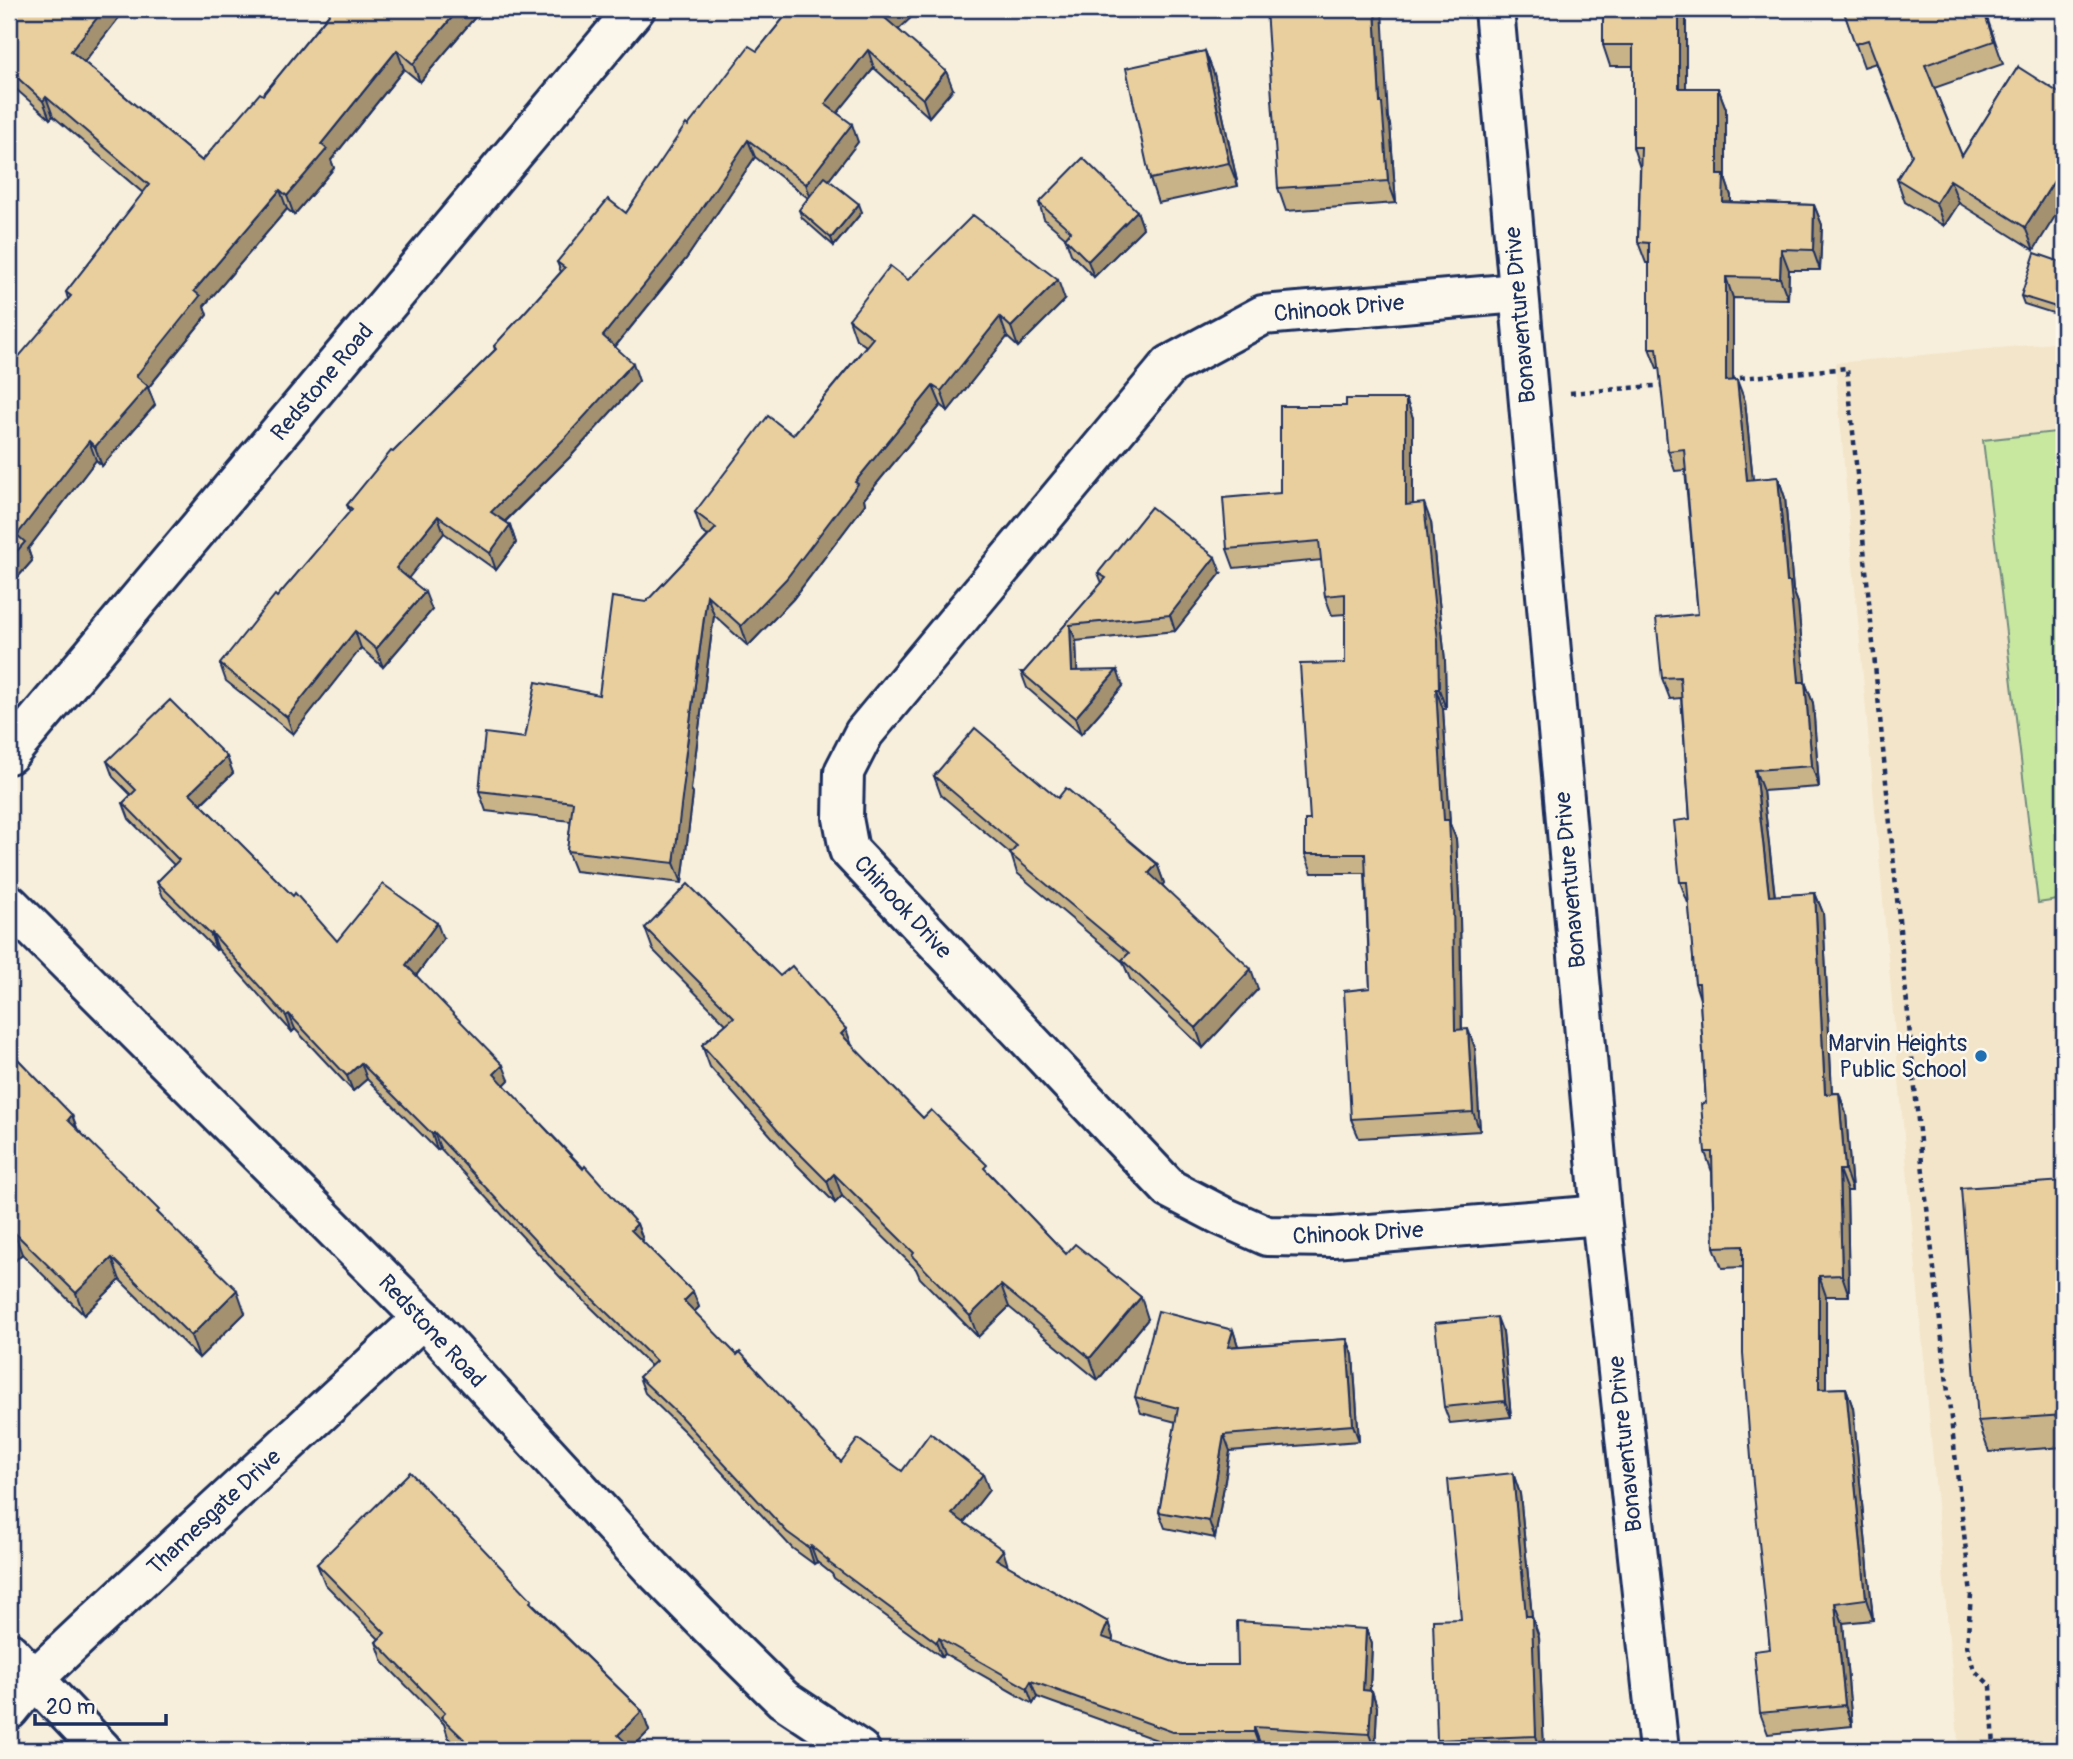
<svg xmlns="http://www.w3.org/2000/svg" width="2073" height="1759" viewBox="0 0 2073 1759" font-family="Pangolin,sans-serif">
  <rect width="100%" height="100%" fill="#f7efdc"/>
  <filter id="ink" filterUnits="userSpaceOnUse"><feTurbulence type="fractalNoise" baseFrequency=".0143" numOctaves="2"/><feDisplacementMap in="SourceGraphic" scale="14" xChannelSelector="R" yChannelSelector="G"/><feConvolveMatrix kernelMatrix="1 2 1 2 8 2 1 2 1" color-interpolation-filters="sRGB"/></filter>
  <g filter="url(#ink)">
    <polygon fill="#f3e5c9" points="2064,342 2064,1750 1959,1750 1835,363"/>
    <polygon fill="#c8e8a0" stroke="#728c7f" stroke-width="2" points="2064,431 2064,899 2038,903 1983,440"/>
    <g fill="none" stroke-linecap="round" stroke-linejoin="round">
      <defs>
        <g id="street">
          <polyline points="1494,9 1601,1215 1659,1750"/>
          <polyline points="1518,293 1263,315 1170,365 864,733 844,772 843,818 849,850 1170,1189 1222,1216 1267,1236 1333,1237 1601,1215"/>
          <polyline points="9,754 635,9"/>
          <polyline points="9,904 423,1318 651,1567 721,1638 783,1699 860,1750"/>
          <polyline points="9,1710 35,1678 86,1630 423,1318"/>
        </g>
        <polyline id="secondary" points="9,1652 102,1750"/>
      </defs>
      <use href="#street" stroke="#1b2f5e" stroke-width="44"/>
      <use href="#secondary" stroke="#1b2f5e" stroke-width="44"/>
      <g stroke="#1b2f5e" stroke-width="4.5" stroke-dasharray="5 5" stroke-linecap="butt">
        <polyline points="1730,379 1847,368 1922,1163 1971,1595 1967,1646 1974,1670 1991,1686 1994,1750"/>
        <polyline points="1570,393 1666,385"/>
      </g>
      <use href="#street" stroke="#fbf7ec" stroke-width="38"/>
      <use href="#secondary" stroke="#fbf7ec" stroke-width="38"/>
    </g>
    <g fill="#c8b288" stroke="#1b2f5e" stroke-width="2">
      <polygon points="9,9 124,11 84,62 202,161 263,95 332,10 331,9 482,9 420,82 404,69 331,160 334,168 294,215 287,209 204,306 207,315 148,388 155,405 102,466 96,460 28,549 32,561 9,587 68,299 66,292 143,193 53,116 50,119 9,83"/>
      <polygon points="791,9 920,9 898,29 953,89 929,117 874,68 837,113 858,142 829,180 862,212 834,246 802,218 799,210 808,198 755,157 686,259 615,347 639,381 571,456 505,522 510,525 516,543 496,570 444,533 408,578 432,610 383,667 361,648 293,734 226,681 220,664 350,512 347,505 393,452 495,350 494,346 561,272 557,262 626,213 688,126 757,51"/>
      <polygon points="1686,9 1686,88 1718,88 1726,109 1726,181 1731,196 1731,202 1814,205 1822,225 1820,270 1789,270 1788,299 1733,298 1733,381 1745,401 1753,480 1778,477 1785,498 1793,590 1798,603 1805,682 1813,703 1819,787 1763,791 1775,896 1815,893 1823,913 1832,1093 1839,1093 1846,1114 1852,1191 1847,1191 1849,1296 1826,1296 1826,1389 1846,1388 1853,1408 1873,1620 1843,1623 1852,1726 1768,1734 1760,1713 1770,1649 1743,1267 1722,1268 1714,1247 1712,1172 1705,1152 1706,1103 1700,999 1695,983 1689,903 1688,903 1680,882 1690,819 1681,698 1670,699 1662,678 1698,614 1685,470 1675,471 1668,451 1660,368 1657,368 1649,348 1649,263 1646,263 1638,242 1640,168 1633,147 1633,66 1610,66 1603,45"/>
      <polygon points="1843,9 1984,9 2003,64 1934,88 1962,156 2018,67 2034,250 1959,203 1944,226 1905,202 1897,179 1912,155 1876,63 1864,67"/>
      <polygon points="1205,51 1214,74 1238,186 1158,203 1150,179"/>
      <polygon points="1388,118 1390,125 1396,203 1286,211 1278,188"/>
      <polygon points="1039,203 1137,211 1143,228 1094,277 1071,254 1065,237 1044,219"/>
      <polygon points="2064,263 2059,315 2024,304 2021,296"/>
      <polygon points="908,280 1065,300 1018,347 1007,337 948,411 941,405 864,499 865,504 793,599 748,646 714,615 691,789 693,794 682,883 575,871 567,851 571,821 486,811 479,791 525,738 599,695 646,602 708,536 702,532 695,512 793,435 866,346 856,339 849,319"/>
      <polygon points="1406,399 1413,418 1413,504 1431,522 1445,661 1446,709 1443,709 1450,824 1456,839 1460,918 1462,1029 1475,1048 1480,1131 1359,1138 1351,1119 1370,988 1365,873 1312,873 1305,854 1310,820 1345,663 1345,614 1332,615 1325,596 1322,560 1234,568 1227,549 1280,493 1346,406"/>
      <polygon points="1098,573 1221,573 1175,631 1076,641 1077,671 1123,686 1081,734 1027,688 1021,672 1024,672 1102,583"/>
      <polygon points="227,757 233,773 201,804 337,941 443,939 416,976 509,1080 504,1085 637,1224 643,1240 641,1241 693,1292 699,1307 694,1312 841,1462 902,1471 989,1490 964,1522 1008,1566 1108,1622 1113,1638 1112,1641 1182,1665 1238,1665 1366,1629 1372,1644 1370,1691 1372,1691 1377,1707 1375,1750 1260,1743 1260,1748 1179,1748 1037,1697 1033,1704 945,1654 942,1657 834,1578 832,1574 817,1562 814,1564 792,1548 685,1432 645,1393 639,1377 651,1366 561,1278 440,1148 437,1150 367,1079 353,1091 295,1029 292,1032 218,949 216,950 163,897 157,882 174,865 129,819 123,803 131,795 113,777 107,761"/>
      <polygon points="934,776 1058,798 1157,864 1164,883 1162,885 1258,989 1203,1048 1130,979 1123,962 1017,873 1011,854 941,795"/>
      <polygon points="645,928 780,976 852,1046 923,1118 991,1175 1066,1254 1148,1319 1098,1380 1009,1307 978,1337 920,1278 916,1269 842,1196 835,1203 796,1164 710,1067 702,1045 726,1024 653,950"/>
      <polygon points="9,1050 72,1115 78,1130 161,1216 245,1313 199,1358 120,1280 84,1315 22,1254 9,1267"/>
      <polygon points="2064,1181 2064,1447 1989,1452 1978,1421"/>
      <polygon points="1233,1330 1238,1346 1347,1339 1353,1355 1359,1441 1230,1451 1215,1538 1165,1528 1159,1512 1176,1422 1141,1413 1135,1397"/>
      <polygon points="1503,1333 1511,1417 1450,1423 1444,1407"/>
      <polygon points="1513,1473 1520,1494 1532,1617 1539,1637 1544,1750 1441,1750 1437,1740 1461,1619"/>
      <polygon points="317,1564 534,1605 642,1711 649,1731 632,1748 634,1750 462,1750 448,1737 444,1724 383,1662 376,1642 379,1639 325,1584"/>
    </g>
    <g fill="#a3916f" stroke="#1b2f5e" stroke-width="2">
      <polygon points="104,9 123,9 124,11 78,70 71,51"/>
      <polygon points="459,9 482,9 420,82 413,64"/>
      <polygon points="895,9 920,9 892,36 885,18"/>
      <polygon points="1375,9 1382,9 1388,118 1390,125 1396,203 1388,181 1380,103"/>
      <polygon points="1679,9 1686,9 1686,109 1679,88"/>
      <polygon points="397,50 404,69 331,160 334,168 294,215 287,196 321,144"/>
      <polygon points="868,50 874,68 831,121 825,104"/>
      <polygon points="1205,51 1214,74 1238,186 1229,163"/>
      <polygon points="946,71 953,89 929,117 923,99"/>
      <polygon points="1718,88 1726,109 1726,181 1731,196 1731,223 1723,202 1718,175"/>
      <polygon points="46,97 53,116 50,119 43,101"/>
      <polygon points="852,124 858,142 812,202 806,184"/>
      <polygon points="748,140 755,157 686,259 609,354 603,336"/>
      <polygon points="2064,165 2064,202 2034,250 2025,227"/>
      <polygon points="1950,180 1959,203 1944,226 1936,203"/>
      <polygon points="280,190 287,209 204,306 207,315 148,388 155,405 102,466 95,447 136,376 194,291"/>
      <polygon points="859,204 862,212 834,246 831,238"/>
      <polygon points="1814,205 1822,225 1820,270 1813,250"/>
      <polygon points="1137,211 1143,228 1094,277 1088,261"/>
      <polygon points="1781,249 1789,270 1788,299 1780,278"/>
      <polygon points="1726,277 1733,298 1733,402 1726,381"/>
      <polygon points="1058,280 1065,300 1018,347 1011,327"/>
      <polygon points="2064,281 2064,298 2059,315 2056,307"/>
      <polygon points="1000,317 1007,337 948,411 941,391"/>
      <polygon points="633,363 639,381 571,456 497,529 491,512"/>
      <polygon points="1737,380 1745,401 1755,501 1747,480"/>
      <polygon points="933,386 941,405 864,499 865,504 793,599 748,646 741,626 855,482"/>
      <polygon points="1406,399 1413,418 1413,524 1406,505"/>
      <polygon points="89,441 96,460 28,549 32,561 9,587 9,560 17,535"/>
      <polygon points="1778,477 1785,498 1793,590 1798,603 1807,703 1799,682 1787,582"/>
      <polygon points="1424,503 1431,522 1445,661 1446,709 1439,689"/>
      <polygon points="438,516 444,533 403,585 396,568"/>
      <polygon points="510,525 516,543 496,570 490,553"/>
      <polygon points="1215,557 1221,573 1175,631 1170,615"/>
      <polygon points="425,592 432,610 383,667 376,649"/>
      <polygon points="707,595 714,615 691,789 693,794 682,883 674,863 683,774"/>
      <polygon points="1070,625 1076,641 1078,687 1072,671"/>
      <polygon points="355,631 361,648 293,734 287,717"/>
      <polygon points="1117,670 1123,686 1081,734 1075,718"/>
      <polygon points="1805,682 1813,703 1819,787 1812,766"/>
      <polygon points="1436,689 1443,709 1450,824 1456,839 1460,918 1462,1049 1455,1030"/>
      <polygon points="227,757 233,773 196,808 190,793"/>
      <polygon points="1755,770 1763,791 1777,917 1769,896"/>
      <polygon points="1157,864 1164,883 1156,893 1149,873"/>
      <polygon points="1815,893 1823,913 1833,1115 1825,1094"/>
      <polygon points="437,923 443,939 412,981 406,965"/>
      <polygon points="212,933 218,949 216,950 211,935"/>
      <polygon points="1251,969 1258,989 1203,1048 1196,1028"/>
      <polygon points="289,1014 295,1029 292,1032 286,1016"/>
      <polygon points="846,1029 854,1051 841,1034"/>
      <polygon points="1468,1029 1475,1048 1480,1131 1473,1112"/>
      <polygon points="361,1063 367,1079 353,1091 347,1076"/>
      <polygon points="503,1065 509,1080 499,1090 494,1074"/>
      <polygon points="1839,1093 1846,1114 1852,1191 1845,1170"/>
      <polygon points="72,1115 80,1138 68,1120"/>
      <polygon points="434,1132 440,1148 437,1150 432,1134"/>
      <polygon points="1839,1170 1847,1191 1849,1296 1842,1275"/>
      <polygon points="834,1174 842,1196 835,1203 827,1181"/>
      <polygon points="637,1224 643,1240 636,1246 631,1230"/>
      <polygon points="14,1232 22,1254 9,1267 9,1237"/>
      <polygon points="112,1258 120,1280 84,1315 76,1293"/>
      <polygon points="1819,1276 1826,1296 1826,1410 1819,1389"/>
      <polygon points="1001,1285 1009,1307 978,1337 970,1316"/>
      <polygon points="237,1290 245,1313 199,1358 191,1336"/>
      <polygon points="693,1292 699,1307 689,1317 684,1301"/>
      <polygon points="1141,1297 1148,1319 1098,1380 1090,1358"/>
      <polygon points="1497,1317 1503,1333 1511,1417 1505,1401"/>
      <polygon points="1233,1330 1238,1346 1228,1347"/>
      <polygon points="1347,1339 1353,1355 1359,1441 1353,1425"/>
      <polygon points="1846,1388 1853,1408 1873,1620 1866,1599"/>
      <polygon points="1224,1435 1230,1451 1215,1538 1209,1521"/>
      <polygon points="1513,1473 1520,1494 1532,1617 1539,1637 1544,1750 1541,1750 1536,1736"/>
      <polygon points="983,1474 989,1490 958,1530 952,1514"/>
      <polygon points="811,1546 817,1562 814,1564 809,1548"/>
      <polygon points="1003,1550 1008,1566 996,1559"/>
      <polygon points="1835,1603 1843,1623 1852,1726 1845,1705"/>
      <polygon points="1108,1622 1113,1638 1108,1653 1102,1637"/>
      <polygon points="1366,1629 1372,1644 1369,1706 1363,1690"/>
      <polygon points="939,1638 945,1654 942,1657 936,1642"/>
      <polygon points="1031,1681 1037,1697 1033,1704 1027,1688"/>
      <polygon points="1372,1691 1377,1707 1375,1750 1369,1734"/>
      <polygon points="642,1711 649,1731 630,1750 618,1735"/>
      <polygon points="1254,1727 1260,1743 1260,1748 1254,1732"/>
    </g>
    <g fill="#e9cf9e" stroke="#1b2f5e" stroke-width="2">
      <polygon points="9,9 104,9 71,51 202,161 260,93 263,95 333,9 459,9 413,64 397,50 321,144 327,149 287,196 280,190 194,291 200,296 136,376 148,386 95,447 89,441 17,535 25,542 9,560 9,368 71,296 66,292 149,185 46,97 43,101 9,70"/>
      <polygon points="791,9 895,9 885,18 946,71 923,99 868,50 825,104 852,124 806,184 748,140 679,242 603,336 633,363 565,438 491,512 510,525 490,553 438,516 396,568 425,592 376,649 355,631 287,717 220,664 275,595 277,597 352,509 347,505 391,451 393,452 496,349 494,346 565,268 557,262 608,199 626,213 686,124 688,126 749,46 757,51"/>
      <polygon points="1266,9 1375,9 1380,103 1382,103 1388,181 1278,188"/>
      <polygon points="1603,9 1679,9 1679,88 1718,88 1718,175 1724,175 1723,202 1814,205 1813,250 1781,249 1780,278 1726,277 1726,381 1737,380 1747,480 1778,477 1787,582 1790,582 1799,682 1805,682 1812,766 1755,770 1769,896 1815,893 1825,1094 1839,1093 1845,1170 1839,1170 1842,1275 1819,1276 1819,1389 1846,1388 1866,1599 1835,1603 1845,1705 1760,1713 1754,1651 1770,1649 1753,1484 1743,1353 1743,1246 1714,1247 1712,1152 1705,1152 1701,1104 1706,1103 1699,983 1695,983 1687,882 1680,882 1674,821 1690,819 1680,677 1662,678 1656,618 1698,614 1684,449 1668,451 1657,348 1649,348 1649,243 1638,242 1641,147 1633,147 1633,45 1603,45"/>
      <polygon points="1843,9 1983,9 1994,41 1925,65 1962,156 2018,67 2064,96 2064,165 2025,227 1950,180 1936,203 1897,179 1912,155 1868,40 1855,44"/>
      <polygon points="1205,51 1229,163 1150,179 1126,68"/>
      <polygon points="1083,158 1137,211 1088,261 1065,238 1071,231 1039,203"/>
      <polygon points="825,177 859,204 831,238 799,210"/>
      <polygon points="973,215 1058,280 1011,327 1000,317 941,391 933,386 855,482 858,484 786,579 741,626 707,595 683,774 685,774 674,863 567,851 573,802 479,791 485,733 525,738 536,682 599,695 612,597 646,602 716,528 695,512 768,416 793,435 873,338 849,319 890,266 908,280"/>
      <polygon points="2035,253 2064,263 2064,281 2056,307 2021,296"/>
      <polygon points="1346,399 1406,399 1406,505 1424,503 1438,641 1439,689 1436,689 1444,820 1449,820 1453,898 1455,1030 1468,1029 1473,1112 1351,1119 1344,991 1370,988 1365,854 1305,854 1305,820 1310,820 1300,664 1345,663 1345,594 1325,596 1319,541 1227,549 1223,498 1280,493 1280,406 1346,406"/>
      <polygon points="1151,507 1215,557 1170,615 1070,625 1072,671 1117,670 1075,718 1021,672 1024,672 1106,578 1098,573"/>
      <polygon points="170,700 227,757 190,793 293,896 295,893 337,941 383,884 437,923 406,965 503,1065 494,1074 583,1169 585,1166 637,1224 631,1230 693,1292 684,1301 737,1355 740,1352 841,1462 858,1439 902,1471 930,1433 983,1474 952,1514 1003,1550 996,1559 1108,1622 1102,1637 1182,1665 1238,1665 1237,1621 1366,1629 1363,1690 1372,1691 1369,1734 1254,1727 1254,1732 1173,1732 1031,1681 1027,1688 939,1638 936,1642 828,1562 829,1561 811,1546 809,1548 787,1532 680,1416 639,1377 656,1361 555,1262 434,1132 432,1134 361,1063 347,1076 289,1014 286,1016 212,933 211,935 157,882 179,860 123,803 136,790 107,761"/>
      <polygon points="975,728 1058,798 1066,788 1157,864 1149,873 1251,969 1196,1028 1122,960 1129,953 1010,854 1017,846 934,776"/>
      <polygon points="688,884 780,976 792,966 846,1029 841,1034 923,1118 931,1110 987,1165 984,1168 1066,1254 1075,1244 1141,1297 1090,1358 1001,1285 970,1316 912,1256 914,1253 834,1174 827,1181 788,1142 702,1045 734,1017 645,928"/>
      <polygon points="9,1050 72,1115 68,1120 159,1210 157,1212 237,1290 191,1336 112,1258 76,1293 14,1232 9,1237"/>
      <polygon points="2064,1181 2064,1415 1978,1421 1961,1188"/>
      <polygon points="1158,1311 1233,1330 1228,1347 1347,1339 1353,1425 1224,1435 1209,1521 1159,1512 1178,1408 1135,1397"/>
      <polygon points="1497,1317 1505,1401 1444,1407 1435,1323"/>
      <polygon points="410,1472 532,1600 530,1602 642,1711 618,1735 634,1750 475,1750 441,1717 445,1713 376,1642 385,1633 317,1564"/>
      <polygon points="1513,1473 1526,1616 1532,1616 1536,1736 1437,1740 1433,1620 1461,1619 1448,1480"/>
    </g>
  </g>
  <circle fill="#1f6fb2" stroke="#fbf7ec" stroke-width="2.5" cx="1981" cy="1056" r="7"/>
  <g text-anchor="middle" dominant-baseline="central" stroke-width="5" stroke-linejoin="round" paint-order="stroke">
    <g font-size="23" fill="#1b2f5e" stroke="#fbf7ec">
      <text transform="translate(1339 308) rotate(-5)">Chinook Drive</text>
      <text transform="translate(1520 315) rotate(-95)">Bonaventure Drive</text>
      <text transform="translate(322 382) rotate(-50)">Redstone Road</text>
      <text transform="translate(1570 880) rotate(-95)">Bonaventure Drive</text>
      <text transform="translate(903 907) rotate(47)">Chinook Drive</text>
      <text transform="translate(1358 1233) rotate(-3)">Chinook Drive</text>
      <text transform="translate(432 1331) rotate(47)">Redstone Road</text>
      <text transform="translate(1625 1444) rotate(-96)">Bonaventure Drive</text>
      <text transform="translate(214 1512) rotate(-43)">Thamesgate Drive</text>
    </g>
    <g font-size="23" fill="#1b2f5e" stroke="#fbf7ec" text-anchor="end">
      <text x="1967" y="1043">Marvin Heights<tspan x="1967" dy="26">Public School</tspan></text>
    </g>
  </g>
  <rect width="2073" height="1759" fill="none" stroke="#fbf7ec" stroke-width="35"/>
  <rect x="18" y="18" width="2038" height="1724" fill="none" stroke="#1b2f5e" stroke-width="2.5" filter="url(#ink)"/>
  <path d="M35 1714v10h131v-10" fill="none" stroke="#1b2f5e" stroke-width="3.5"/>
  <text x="46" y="1714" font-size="21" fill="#1b2f5e" stroke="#fbf7ec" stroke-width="5" paint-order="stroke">20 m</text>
</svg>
